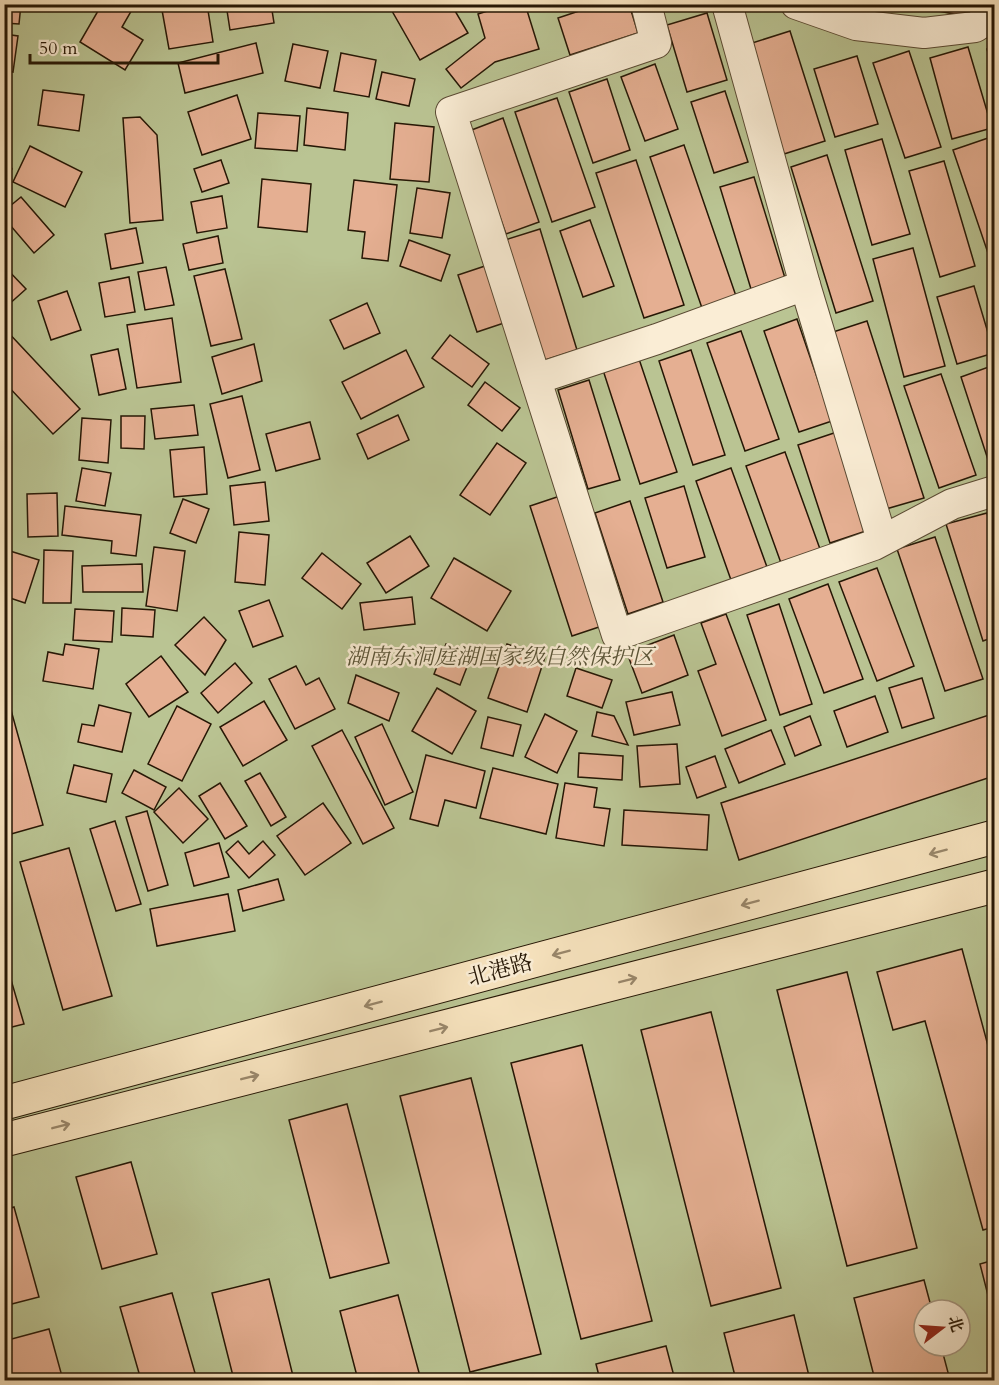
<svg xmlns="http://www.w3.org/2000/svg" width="999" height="1385" viewBox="0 0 999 1385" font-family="Cardo,'Noto Serif SC',serif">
  <rect width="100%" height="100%" fill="#f7e3be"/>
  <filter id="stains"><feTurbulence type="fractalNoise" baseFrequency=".00333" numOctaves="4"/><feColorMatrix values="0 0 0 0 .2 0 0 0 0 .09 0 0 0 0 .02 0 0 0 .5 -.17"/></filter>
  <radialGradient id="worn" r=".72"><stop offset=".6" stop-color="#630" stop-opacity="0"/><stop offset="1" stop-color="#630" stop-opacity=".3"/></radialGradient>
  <path fill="#bac493" stroke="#706e4c" stroke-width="1.5" fill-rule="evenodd" d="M 5,5 L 994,5 L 994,1380 L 5,1380 ZM 924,1310 L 960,1310 L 960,1346 L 924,1346 Z"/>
  <g fill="#e5af92" stroke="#261705" stroke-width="1.5">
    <polygon points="4,4 21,4 19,24 4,23"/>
    <polygon points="102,4 128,4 133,8 122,27 143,40 125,70 80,42"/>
    <polygon points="195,4 207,4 213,42 169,49 162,10"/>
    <polygon points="226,4 271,4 274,23 230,30"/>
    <polygon points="388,4 451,4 468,33 420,60"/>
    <polygon points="510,4 525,4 539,49 495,62 461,88 446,69 485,38 478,14"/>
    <polygon points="600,4 629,4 638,33 570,55 558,18"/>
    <polygon points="902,4 972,4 970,17"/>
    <polygon points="707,13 727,80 687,92 667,25"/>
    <polygon points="790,31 825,141 784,154 749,44"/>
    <polygon points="4,34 18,36 13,72 4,70"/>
    <polygon points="256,43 263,73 185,93 178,63"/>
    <polygon points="293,44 328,51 320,88 285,81"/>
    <polygon points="968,47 992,128 952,139 930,58"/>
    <polygon points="994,47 994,76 987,49"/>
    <polygon points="909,51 941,147 905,158 873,63"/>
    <polygon points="341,53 376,60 369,97 334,91"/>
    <polygon points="857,56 878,124 835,137 814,69"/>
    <polygon points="655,64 678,129 645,141 621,77"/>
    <polygon points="382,72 415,79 409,106 376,99"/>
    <polygon points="607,79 630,150 593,163 569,92"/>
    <polygon points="43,90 84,95 79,131 38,125"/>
    <polygon points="725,91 748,162 714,173 691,102"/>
    <polygon points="237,95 251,139 202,155 188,112"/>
    <polygon points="557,98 595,207 552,222 515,112"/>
    <polygon points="307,108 348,113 345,150 304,145"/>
    <polygon points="258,113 300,116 297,151 255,148"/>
    <polygon points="140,117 157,135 163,220 130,223 123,118"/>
    <polygon points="503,118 539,222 506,234 469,131"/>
    <polygon points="395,123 434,127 429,182 390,179"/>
    <polygon points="991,137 994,146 994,258 990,259 953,150"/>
    <polygon points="882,139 910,234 872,245 845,150"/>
    <polygon points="684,145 736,296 702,308 650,157"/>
    <polygon points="30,146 82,172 65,207 13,182"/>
    <polygon points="4,154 12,169 4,173"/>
    <polygon points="827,155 873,301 836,313 791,167"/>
    <polygon points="221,160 229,183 202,192 194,169"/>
    <polygon points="636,160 684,305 644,318 596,173"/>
    <polygon points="944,161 975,266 940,277 909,171"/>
    <polygon points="754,177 785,278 751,289 720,187"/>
    <polygon points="262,179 311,184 307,232 258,227"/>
    <polygon points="354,180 397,185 388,261 362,258 365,232 348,230"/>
    <polygon points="417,188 450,193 442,238 410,233"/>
    <polygon points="222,196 227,228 197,233 191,202"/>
    <polygon points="21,197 54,235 34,253 4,218 4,211"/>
    <polygon points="590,220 614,286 583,297 560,231"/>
    <polygon points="136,228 143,263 111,269 105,234"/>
    <polygon points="540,229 577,350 542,361 505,240"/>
    <polygon points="218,236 223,263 189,270 183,244"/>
    <polygon points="409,240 450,255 441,281 400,266"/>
    <polygon points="913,248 945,366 904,377 873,259"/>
    <polygon points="4,266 26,289 7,306 4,303"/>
    <polygon points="485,266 504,323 477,332 458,275"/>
    <polygon points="166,267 174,305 145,310 138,272"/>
    <polygon points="225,269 242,339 211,346 194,276"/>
    <polygon points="129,277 135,312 105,317 99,283"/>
    <polygon points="974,286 994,353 957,364 937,297"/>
    <polygon points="67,291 81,330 51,340 38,301"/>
    <polygon points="367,303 380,333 344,349 330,320"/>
    <polygon points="172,318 181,382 137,388 127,325"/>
    <polygon points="797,319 832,421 799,432 764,331"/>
    <polygon points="867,321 924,498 886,509 830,333"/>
    <polygon points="4,328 80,409 53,434 4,382"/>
    <polygon points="741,331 779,439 745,451 707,343"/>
    <polygon points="450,335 489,364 472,387 432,358"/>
    <polygon points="254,344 262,381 222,394 212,357"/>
    <polygon points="118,349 126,389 99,395 91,355"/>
    <polygon points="406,350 424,387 361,419 342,382"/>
    <polygon points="691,350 725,455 693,465 659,361"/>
    <polygon points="638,356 677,472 640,484 602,367"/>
    <polygon points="994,365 994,478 961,377"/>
    <polygon points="941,374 976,475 939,488 904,386"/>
    <polygon points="589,380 620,480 588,489 558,390"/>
    <polygon points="485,382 520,408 502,431 468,405"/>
    <polygon points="242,396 260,470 228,478 210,404"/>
    <polygon points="194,405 198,435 155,439 151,409"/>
    <polygon points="398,415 409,440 368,459 357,434"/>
    <polygon points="121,416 145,416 144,449 121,448"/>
    <polygon points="82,418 111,420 108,463 79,460"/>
    <polygon points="310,422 320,459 276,471 266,434"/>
    <polygon points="837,432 869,530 830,543 798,445"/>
    <polygon points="497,443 526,463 490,515 460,495"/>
    <polygon points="204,447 207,494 174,497 170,450"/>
    <polygon points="785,452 820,549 781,563 746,466"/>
    <polygon points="82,468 111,473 105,506 76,501"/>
    <polygon points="731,468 767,567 731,580 696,481"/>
    <polygon points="265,482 269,521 234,525 230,486"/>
    <polygon points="684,486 705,557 667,568 645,498"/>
    <polygon points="57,493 58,536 28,537 27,494"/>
    <polygon points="563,495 605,625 572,636 530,506"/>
    <polygon points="183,499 209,509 196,543 170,533"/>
    <polygon points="630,501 663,602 628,614 595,513"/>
    <polygon points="65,506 141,515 136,556 111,553 112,541 62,535"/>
    <polygon points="987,513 994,540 994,637 983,641 946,524"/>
    <polygon points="239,532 269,535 265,585 235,582"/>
    <polygon points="410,536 429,566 386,593 367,563"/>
    <polygon points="935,537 983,679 945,691 897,549"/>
    <polygon points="154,547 185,551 177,611 146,606"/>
    <polygon points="44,550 73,551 71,603 43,603"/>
    <polygon points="10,551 39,560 25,603 4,596 4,568"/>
    <polygon points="322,553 361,584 342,609 302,578"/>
    <polygon points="454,558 511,591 487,631 431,598"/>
    <polygon points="142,564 143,592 83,592 82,566"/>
    <polygon points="877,568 914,666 877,681 839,582"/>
    <polygon points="828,584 863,679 824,693 789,599"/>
    <polygon points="412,597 415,624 364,630 360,603"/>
    <polygon points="269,600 283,636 253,647 239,611"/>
    <polygon points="779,604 812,704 780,715 747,615"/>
    <polygon points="122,608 155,610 153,637 121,635"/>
    <polygon points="75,609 114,611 112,642 73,640"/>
    <polygon points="726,614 766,720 722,736 698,671 716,664 701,623"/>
    <polygon points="204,617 226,640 205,675 175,645"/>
    <polygon points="674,635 688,675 642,693 627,653"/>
    <polygon points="65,644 99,649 93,689 43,681 48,652 63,655"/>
    <polygon points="446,644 472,654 460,685 434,674"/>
    <polygon points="507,644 545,657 527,712 488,698"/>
    <polygon points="161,656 188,692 149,717 126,684"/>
    <polygon points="235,663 252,683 218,713 201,693"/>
    <polygon points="296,666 306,685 319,678 335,709 295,729 269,679"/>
    <polygon points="576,668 612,680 602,708 567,696"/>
    <polygon points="356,675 399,693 389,721 348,703"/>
    <polygon points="922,678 934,718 902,728 889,688"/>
    <polygon points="4,685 43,825 4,836"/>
    <polygon points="437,688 476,711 452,754 412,731"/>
    <polygon points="672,692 680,725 634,735 626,702"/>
    <polygon points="875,696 888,732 847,747 834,711"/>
    <polygon points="264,701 287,740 243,766 220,727"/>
    <polygon points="99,705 131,713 122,752 78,742 82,724 94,726"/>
    <polygon points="177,706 211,724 182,781 148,764"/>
    <polygon points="597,712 614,716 628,745 592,736"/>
    <polygon points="545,714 577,731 557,773 525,757"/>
    <polygon points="992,714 994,776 739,860 721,803"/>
    <polygon points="810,716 821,745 795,756 784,727"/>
    <polygon points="488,717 521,725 513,756 481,748"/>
    <polygon points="382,724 413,792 385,805 355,737"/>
    <polygon points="342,730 394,828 363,844 312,746"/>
    <polygon points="771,730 785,764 739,783 725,749"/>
    <polygon points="677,744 680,784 640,787 637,746"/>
    <polygon points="579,753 623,756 622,780 578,777"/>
    <polygon points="426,755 485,771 476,808 445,800 438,826 410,819"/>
    <polygon points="715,756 726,787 697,798 686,767"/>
    <polygon points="74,765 112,774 106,802 67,793"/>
    <polygon points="493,768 558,784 546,834 480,818"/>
    <polygon points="134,770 166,787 154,810 122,793"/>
    <polygon points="260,773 286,817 271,826 245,781"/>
    <polygon points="220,783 247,826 225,839 199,796"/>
    <polygon points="565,783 597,788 594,807 610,809 604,846 556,838"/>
    <polygon points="179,788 208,819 183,843 154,812"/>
    <polygon points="323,803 351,843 305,875 277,836"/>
    <polygon points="624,810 709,815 707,850 622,845"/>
    <polygon points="147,811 168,885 148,891 126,817"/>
    <polygon points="115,821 141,904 116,911 90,829"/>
    <polygon points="238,841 249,854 263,841 275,855 249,878 226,852"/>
    <polygon points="219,843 229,877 194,886 185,853"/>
    <polygon points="69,848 112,996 63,1010 20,862"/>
    <polygon points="278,879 284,900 243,911 238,890"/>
    <polygon points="228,894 235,931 157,946 150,909"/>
    <polygon points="962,949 994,1068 994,1227 983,1230 925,1021 893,1030 877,972"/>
    <polygon points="4,956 24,1024 4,1029"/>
    <polygon points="847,972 917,1248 847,1266 777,990"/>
    <polygon points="711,1012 781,1288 711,1306 641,1030"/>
    <polygon points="582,1045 652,1321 581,1339 511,1063"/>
    <polygon points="471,1078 541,1354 470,1372 400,1096"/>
    <polygon points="347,1104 389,1263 330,1278 289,1120"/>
    <polygon points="131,1162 157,1254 102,1269 76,1177"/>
    <polygon points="14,1207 39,1297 4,1306 4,1210"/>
    <polygon points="994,1260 994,1319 980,1264"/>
    <polygon points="269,1279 294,1380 234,1380 212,1293"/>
    <polygon points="924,1280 932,1310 924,1310 924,1346 941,1346 950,1380 875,1380 854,1298"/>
    <polygon points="172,1293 197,1380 141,1380 120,1307"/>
    <polygon points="398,1295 421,1380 358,1380 340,1311"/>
    <polygon points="794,1315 810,1380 736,1380 724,1333"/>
    <polygon points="49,1329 63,1380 8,1380 4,1367 4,1341"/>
    <polygon points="666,1346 675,1380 600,1380 596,1364"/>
  </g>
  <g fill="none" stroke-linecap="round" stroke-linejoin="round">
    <defs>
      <g id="minor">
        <polyline points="646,4 656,43 451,112 617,635 874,545 952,504 994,491"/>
        <polyline points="727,4 805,285 882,540"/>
        <polyline points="796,4 856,25 924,33 975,27 994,15"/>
        <polyline points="536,379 657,339 805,285"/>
      </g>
      <g id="major">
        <polyline points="4,1103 994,837"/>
        <polyline points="4,1140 994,886"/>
      </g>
    </defs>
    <use href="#minor" stroke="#5a4a33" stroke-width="32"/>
    <use href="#major" stroke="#261705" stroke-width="35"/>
    <use href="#minor" stroke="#faedd5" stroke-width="30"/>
    <use href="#major" stroke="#f7e3be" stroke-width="33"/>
  </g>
  <defs><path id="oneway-shaft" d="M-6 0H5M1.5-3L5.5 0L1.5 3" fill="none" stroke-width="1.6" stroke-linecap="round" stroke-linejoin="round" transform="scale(1.5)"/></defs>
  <g stroke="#99876b">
    <use href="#oneway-shaft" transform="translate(938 852) rotate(165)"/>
    <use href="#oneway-shaft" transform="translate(750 903) rotate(165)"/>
    <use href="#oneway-shaft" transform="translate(561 953) rotate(165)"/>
    <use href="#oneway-shaft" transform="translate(628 980) rotate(-14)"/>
    <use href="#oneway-shaft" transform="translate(373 1004) rotate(165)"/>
    <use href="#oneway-shaft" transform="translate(439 1029) rotate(-14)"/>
    <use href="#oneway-shaft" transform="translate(250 1077) rotate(-14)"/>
    <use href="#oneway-shaft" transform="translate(61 1126) rotate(-14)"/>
  </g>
  <g text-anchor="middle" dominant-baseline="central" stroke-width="5" stroke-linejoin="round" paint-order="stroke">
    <g font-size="22" font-style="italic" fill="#5a5437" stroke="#faedd5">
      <text x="500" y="657">湖南东洞庭湖国家级自然保护区</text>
    </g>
    <g font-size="22" fill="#261705" stroke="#faedd5">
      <text transform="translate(500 970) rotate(-15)">北港路</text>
    </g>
  </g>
  <rect width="999" height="1385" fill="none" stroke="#f7e3be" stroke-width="24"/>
  <rect x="6" y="6" width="987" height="1373" fill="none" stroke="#261705" stroke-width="3"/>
  <rect x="12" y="12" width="975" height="1361" fill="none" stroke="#261705" stroke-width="1.5"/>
  <g transform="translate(942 1328) rotate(73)"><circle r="28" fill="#faedd5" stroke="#a59782" stroke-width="1.5"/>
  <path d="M0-4.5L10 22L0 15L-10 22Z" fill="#8f2418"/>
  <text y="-9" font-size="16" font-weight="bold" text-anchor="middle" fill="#261705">北</text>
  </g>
  <path d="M30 54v9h188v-9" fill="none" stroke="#261705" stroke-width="3"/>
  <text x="39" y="54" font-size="18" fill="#261705" stroke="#faedd5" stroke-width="4.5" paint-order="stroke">50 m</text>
  <rect width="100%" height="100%" filter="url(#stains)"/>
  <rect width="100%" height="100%" fill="url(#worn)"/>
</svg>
